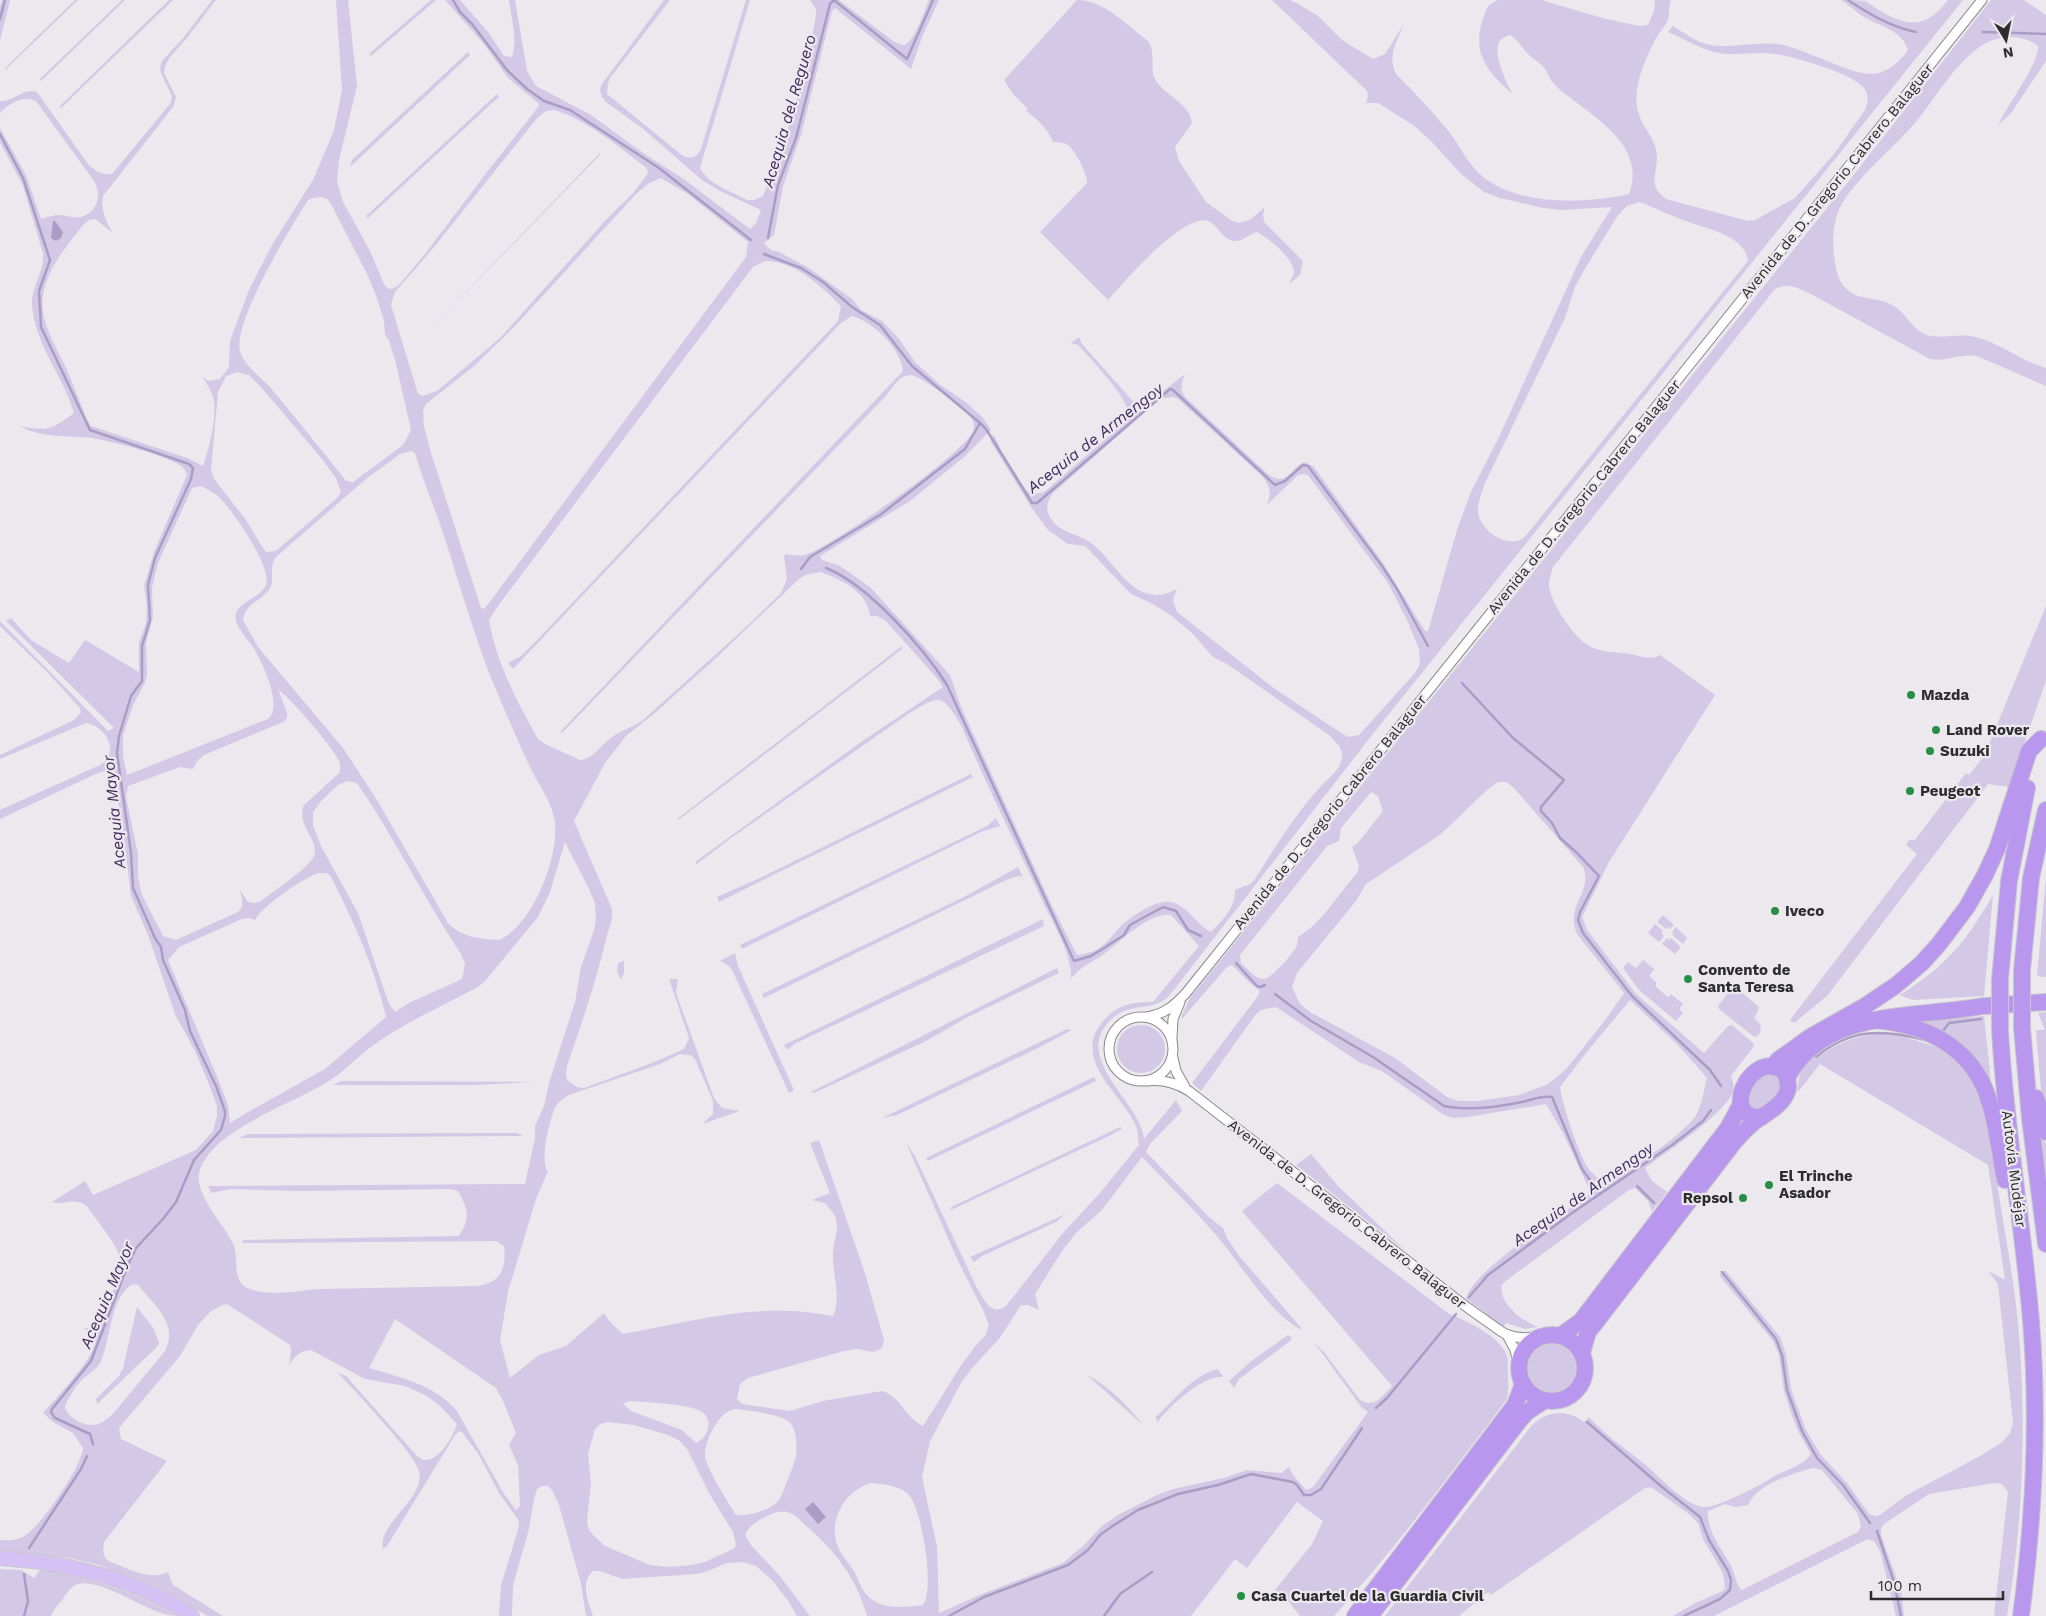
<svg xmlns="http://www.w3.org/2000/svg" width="2046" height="1616" viewBox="0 0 2046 1616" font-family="'Work Sans',sans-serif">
  <rect width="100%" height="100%" fill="#ebe9ee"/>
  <g fill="#d3c8e6" fill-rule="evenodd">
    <polygon points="2,0 10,0 0,40 0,6"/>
    <polygon points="75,0 78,0 5,70 5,68"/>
    <polygon points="122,0 125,0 41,81 40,79"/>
    <polygon points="169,0 173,0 61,108 60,106"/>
    <path d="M 212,0 L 216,0 L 186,39 L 170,57 L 166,64 L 164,72 L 166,77 L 176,97 L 173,107 L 103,196 C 100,210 106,221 113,233 L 95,219 L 89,220 L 83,225 C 71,241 57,257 49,275 C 33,312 50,334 65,366 C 73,383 79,401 87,419 L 91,426 L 187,458 L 203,466 C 209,449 218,415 213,397 C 211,390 206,383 202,376 L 208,381 L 220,379 L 229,367 L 230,341 L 249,290 L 272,245 L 314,178 L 334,130 L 342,90 L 336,0 L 348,0 L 357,86 L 339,160 L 337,181 L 343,202 L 370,251 L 384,284 L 387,288 L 392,289 L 399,285 L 425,254 L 487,172 L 539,106 L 538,103 L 508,78 L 484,44 L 445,0 L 460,0 L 488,32 L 504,56 L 512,57 C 518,40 511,17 509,0 L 515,0 L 527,71 L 536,86 L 591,115 L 646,155 L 681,177 L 750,229 L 756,223 L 761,210 L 720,191 L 702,180 L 642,128 L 607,103 L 602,97 L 600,90 L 602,84 L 664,0 L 670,0 L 610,78 L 608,83 L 607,94 L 683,156 C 692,159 696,158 701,149 L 746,0 L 750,0 L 700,168 C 709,185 731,191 747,200 L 754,200 L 763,196 C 787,139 806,77 816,15 L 816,9 L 810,0 L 839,0 L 893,41 C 896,42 900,45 904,45 C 914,43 925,9 929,0 L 939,0 L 922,37 L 911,69 L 835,8 L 832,11 L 801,135 L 783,186 L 774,235 L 764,243 L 771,250 L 779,252 L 809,268 L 852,299 L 861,310 L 882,321 L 899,339 L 915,362 L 939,384 L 967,403 L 984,419 L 991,430 L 965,456 L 910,501 L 820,556 L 822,560 L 840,566 L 871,588 L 950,675 L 961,707 L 1052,906 L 1077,955 C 1101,953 1107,941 1121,926 C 1131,916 1158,898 1172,902 C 1188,907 1196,924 1211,932 C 1223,920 1236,907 1235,890 L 1250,884 L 1255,879 C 1276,846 1296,813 1322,785 C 1330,777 1341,769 1342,757 C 1343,748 1335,741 1329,735 L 1227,664 L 1213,657 L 1193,634 L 1172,616 L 1153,604 L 1131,594 L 1085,546 L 1068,544 L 1048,530 L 1033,510 L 991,442 L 991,438 L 994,435 L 1001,450 L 1026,490 C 1032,495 1037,494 1044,492 L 1129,419 C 1130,398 1096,366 1083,350 L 1078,345 L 1071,343 L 1079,337 L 1082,344 L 1137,406 C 1150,405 1173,382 1185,374 C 1182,382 1179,389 1185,397 L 1270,476 C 1289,486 1290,467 1305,462 L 1314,467 L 1383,563 L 1425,631 L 1428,631 L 1457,530 L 1471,492 L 1499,437 L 1581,257 L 1612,207 L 1561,210 L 1543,208 L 1500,198 L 1484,192 L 1460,173 L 1431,141 L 1413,125 L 1378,103 L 1366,103 L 1368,97 L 1367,91 L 1272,0 L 1290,0 L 1298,4 L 1318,16 L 1342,40 L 1373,59 L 1385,54 L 1404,24 C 1397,41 1387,57 1396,74 C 1415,93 1434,113 1450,133 C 1461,148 1468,164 1482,176 C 1517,206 1586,204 1629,194 C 1648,143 1589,115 1558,88 C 1552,83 1549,76 1545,69 C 1540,62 1534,60 1528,54 C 1521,47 1519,40 1510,35 C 1505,37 1499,39 1498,45 C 1495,58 1506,83 1513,94 C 1480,67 1470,45 1488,6 L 1497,0 L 1541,0 L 1606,19 L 1640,26 L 1648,25 L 1654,11 L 1655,0 L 1671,0 C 1668,7 1670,16 1667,22 C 1663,29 1657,35 1654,42 C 1644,62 1632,89 1638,112 C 1642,126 1653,136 1656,150 C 1661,171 1644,183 1666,199 L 1748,221 L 1755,220 L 1795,198 L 1834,154 L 1865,110 C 1869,101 1869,92 1861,85 C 1849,73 1793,56 1775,54 C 1755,51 1733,57 1714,52 C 1698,48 1683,38 1668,32 L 1673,26 C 1684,33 1698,43 1711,45 C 1732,49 1759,40 1783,45 C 1807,50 1853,76 1874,74 C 1888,72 1900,62 1908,50 C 1902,29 1877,26 1861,15 C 1854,10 1848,4 1841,0 C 1848,0 1858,0 1864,1 C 1869,2 1873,7 1877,9 C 1907,27 1925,30 1948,0 L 1963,0 L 1372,735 L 1169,996 C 1152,1012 1132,1002 1114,1017 C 1067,1057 1141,1101 1144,1139 L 1176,1100 L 1182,1111 L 1150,1144 L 1146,1152 L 1210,1218 L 1223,1228 L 1227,1238 L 1240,1257 L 1303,1330 C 1273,1319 1238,1260 1216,1235 C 1193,1208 1167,1183 1142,1157 L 1102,1210 L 1076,1233 L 1062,1251 L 1035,1294 L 1039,1310 L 1028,1305 L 1021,1305 L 999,1339 L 972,1368 L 961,1383 L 930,1441 L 922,1477 L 937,1547 L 939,1613 L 987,1592 L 1063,1563 L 1083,1546 L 1102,1526 L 1118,1515 L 1157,1495 L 1173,1489 L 1224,1478 L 1247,1470 L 1281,1473 L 1289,1467 L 1293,1475 L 1306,1490 L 1313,1487 L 1368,1412 L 1362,1408 L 1314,1342 L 1324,1352 L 1360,1400 C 1375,1409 1382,1396 1392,1386 L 1242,1211 L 1277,1183 L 1449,1314 C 1467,1321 1500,1336 1507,1356 C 1509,1361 1507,1367 1508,1372 C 1508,1382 1509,1389 1507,1399 C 1451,1473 1396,1548 1334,1616 L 1300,1616 L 1285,1597 L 1275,1590 L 1312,1544 L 1323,1521 L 1297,1502 L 1247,1568 L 1235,1559 L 1191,1616 L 867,1616 C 857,1579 834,1549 805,1525 C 800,1520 794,1513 787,1512 C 779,1510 771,1514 765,1517 C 756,1522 749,1526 745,1535 L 751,1545 L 779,1575 L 810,1616 L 797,1616 L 789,1602 L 772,1580 L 756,1566 L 743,1562 L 727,1563 L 705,1572 L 696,1574 L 622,1579 L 600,1571 L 593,1571 C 580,1583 588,1601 593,1616 L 586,1616 L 581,1584 L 559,1505 L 552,1490 L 548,1486 L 542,1486 L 537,1489 L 534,1499 L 529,1529 L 513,1585 L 512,1616 L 499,1616 L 501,1585 L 518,1530 L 519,1521 L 499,1493 L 479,1455 L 462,1432 L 459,1431 L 455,1435 L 387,1546 L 383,1549 C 377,1523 426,1499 419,1471 C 415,1454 354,1390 338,1373 L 346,1376 L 417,1456 L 423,1460 C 439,1462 453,1437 457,1424 L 440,1406 L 427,1396 L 405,1386 L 365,1379 L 311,1350 C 300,1351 295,1356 289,1365 L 291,1351 L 290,1345 L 227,1304 L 220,1306 L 210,1312 L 198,1325 L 180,1356 L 119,1428 L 121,1439 L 167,1461 L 104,1542 L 103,1552 L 105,1557 L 108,1561 C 126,1567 150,1582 168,1572 L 173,1585 L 223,1616 L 208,1616 L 151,1584 L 96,1564 L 68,1558 L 0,1550 L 0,1540 C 9,1541 19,1540 26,1535 C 42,1524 82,1466 83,1448 L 73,1433 L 53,1422 L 43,1413 C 56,1398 96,1357 96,1338 L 83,1327 L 94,1330 L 99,1327 C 106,1308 125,1270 118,1252 C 111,1237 96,1220 87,1206 C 72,1196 66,1206 52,1202 L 85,1181 L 93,1195 L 196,1150 L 213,1131 L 217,1116 L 217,1106 L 208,1082 L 195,1051 L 175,1014 L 148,935 L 131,896 L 122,822 L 114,778 L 110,770 L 98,773 L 0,819 L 0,810 L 100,765 C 121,753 106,726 86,723 L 0,759 L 0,755 L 74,720 L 81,712 L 79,707 L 48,673 L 0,626 L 0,621 L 108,731 L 114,728 L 6,621 L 11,618 L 31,640 L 69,663 L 85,640 L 139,672 L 139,642 L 146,623 L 147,605 L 144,586 L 154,552 L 187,475 C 186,471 184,468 181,466 C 164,454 113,442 92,438 C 68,435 43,439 20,426 C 47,432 53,429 74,413 C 63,375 35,345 32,305 C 31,287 45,271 43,253 L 23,186 L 0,142 L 0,128 L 26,175 L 41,219 C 47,217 54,215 61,215 C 68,215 73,219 81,217 C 98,212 102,195 94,181 L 36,101 C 23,95 9,103 0,113 L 0,101 C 14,102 23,87 37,92 L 88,164 C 95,171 101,175 112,174 L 170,104 L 172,99 L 170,92 L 161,73 L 160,67 L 162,61 L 184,37 ZM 554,110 C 586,119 620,148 647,168 L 648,173 L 634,192 L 604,222 L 500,338 L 437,391 L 423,396 L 418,394 L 391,305 L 395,292 L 430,252 L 538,117 L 546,111 ZM 661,178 L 688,194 L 748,242 L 746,257 L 489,603 L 484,609 L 481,608 L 431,453 L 424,426 L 423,411 L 426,404 L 474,366 L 515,326 L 636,194 L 649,183 ZM 321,197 L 327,199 L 331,204 L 368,276 L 377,298 L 384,321 L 385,335 L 389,340 L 396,364 L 411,430 L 403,445 L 353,482 L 346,481 C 321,449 295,417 269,386 C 259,376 244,365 240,351 C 232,323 291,227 308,200 L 313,198 ZM 1640,202 C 1655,208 1671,216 1686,221 C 1706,229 1745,235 1748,261 L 1524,538 C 1507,550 1477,529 1478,509 C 1478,501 1482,493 1484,485 L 1565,318 L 1575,287 L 1583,272 L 1618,215 L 1627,206 ZM 765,261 C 795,261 821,286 841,306 L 838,321 L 540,637 L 521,656 L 508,663 L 513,669 L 841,323 L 852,316 C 873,322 901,348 903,371 L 560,732 L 562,733 L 885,397 C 892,389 898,376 910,375 C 919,374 961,407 969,415 C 973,419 974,424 974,429 C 970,450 833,545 808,554 C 801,557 793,555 786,554 L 784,556 L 787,579 L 781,593 L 745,628 L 643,720 C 633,727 622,730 612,737 C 601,744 594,759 580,760 L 545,744 L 538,739 C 517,702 496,662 489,620 L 500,603 L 753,267 ZM 237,372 L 249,375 L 261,387 L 322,459 L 336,478 L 341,492 L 337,498 L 276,551 L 266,552 L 263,548 L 246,520 L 214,479 L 211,470 L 218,392 L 226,376 ZM 1172,397 L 1177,398 L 1262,476 C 1270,486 1272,492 1267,505 L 1298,475 L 1304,474 L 1308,475 L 1388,583 L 1407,620 L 1419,649 L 1420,664 L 1415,673 L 1359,735 L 1348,737 L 1338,731 L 1275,689 L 1177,612 L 1173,600 L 1177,589 C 1135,612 1118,563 1091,543 C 1078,533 1058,533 1050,517 C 1045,508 1047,501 1053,493 L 1160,399 ZM 411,451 L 415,453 C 423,482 436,510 445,539 C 462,592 477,646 499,697 C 509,720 519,744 530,767 C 538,784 552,802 555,822 C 559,857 533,925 499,940 C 482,939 460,937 448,923 L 377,800 L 343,748 L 258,647 L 243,620 C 245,604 259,602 268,591 C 277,581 267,568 276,557 L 366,479 L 400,454 ZM 201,486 C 208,490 215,493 220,498 C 233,511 272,567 266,584 C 262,600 228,602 237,624 C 242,634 251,643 256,652 C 264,667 283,707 268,719 L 127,775 L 123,756 L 123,735 L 134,703 L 145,683 L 147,675 L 146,643 L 153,617 L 152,588 L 158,563 L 192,488 ZM 820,572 C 841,579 868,592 870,616 L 877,616 L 885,620 L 936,677 L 943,687 L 861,742 L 695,862 L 697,864 L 731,838 L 908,714 C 939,695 942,692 961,725 C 986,784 1014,840 1041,898 C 1051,920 1073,955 1071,979 C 1079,967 1093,962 1105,953 C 1121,941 1150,911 1171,915 L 1199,946 L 1153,1002 C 1132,1002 1119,1004 1104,1020 C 1068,1061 1126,1096 1137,1129 C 1138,1134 1138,1140 1139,1145 L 1100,1193 L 1063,1233 L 1006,1306 C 991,1317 984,1299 977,1288 L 915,1156 L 906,1143 L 959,1263 L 983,1310 L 989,1325 L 985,1336 L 976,1345 L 960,1367 L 923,1426 C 905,1417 900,1396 882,1391 L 823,1401 L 790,1411 L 742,1404 L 737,1399 L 740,1384 L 748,1378 L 844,1351 C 848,1351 853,1349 857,1349 C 868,1350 872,1355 882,1348 L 884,1340 L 865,1273 L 819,1140 L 810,1143 L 830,1193 L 812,1200 L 825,1203 C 829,1208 834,1213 836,1219 C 839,1233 833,1241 833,1254 C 832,1274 842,1296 833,1316 C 760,1301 695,1321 623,1334 L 610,1322 L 604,1313 L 566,1346 L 539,1355 L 510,1378 L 500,1340 L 508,1292 L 536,1199 L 548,1171 C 539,1162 550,1117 556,1106 C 559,1101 564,1098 569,1095 L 660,1064 L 680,1054 L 690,1055 L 695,1059 L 713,1101 L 713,1114 L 702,1124 L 740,1111 L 722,1108 L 714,1098 L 676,993 L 678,979 L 669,979 L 689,1038 L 684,1049 L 652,1063 L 584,1088 L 577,1087 L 567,1080 L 566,1073 L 567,1066 C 581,1024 596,983 606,939 C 609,926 613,923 612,909 L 574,821 L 605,763 L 626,736 L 656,712 L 715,659 L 799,579 L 805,575 ZM 278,689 C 290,698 334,748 339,761 C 341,766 340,769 339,773 L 304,805 C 295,824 320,840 314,856 C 310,867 271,893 261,901 L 254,903 L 248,902 L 240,890 C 242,898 245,906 238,912 L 176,940 L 163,936 L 142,895 L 138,877 L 138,854 L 126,797 L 128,786 L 180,767 L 193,769 L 197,761 L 204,755 L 283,722 L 287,718 L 287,713 ZM 347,781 L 357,783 C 395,838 424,899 461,954 L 465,964 L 462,979 L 409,1003 L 395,1012 L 389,1004 L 358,913 L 321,846 L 313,825 L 313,812 L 322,800 L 338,785 ZM 565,842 L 588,887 L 595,903 L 596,919 L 594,930 L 581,967 L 575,1002 L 549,1083 L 544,1106 L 535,1126 L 535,1138 L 525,1184 L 208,1186 L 212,1193 L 230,1189 L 298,1191 L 450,1189 L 458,1191 C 468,1209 471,1218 459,1236 L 243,1240 L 242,1243 L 496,1241 L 504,1246 C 507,1269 500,1284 476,1286 C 425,1287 373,1288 321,1289 C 301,1290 270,1297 250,1289 C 232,1282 238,1265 235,1250 C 234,1243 230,1239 227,1233 C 217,1218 195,1191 199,1173 C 209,1132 289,1105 322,1085 C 339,1076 352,1062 367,1050 C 401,1024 440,1007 478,987 L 486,980 L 538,917 L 550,892 ZM 319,873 L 326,873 L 330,875 C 353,920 375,968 386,1017 L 325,1069 L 248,1112 L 230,1123 L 228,1105 L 218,1079 L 168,960 L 179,947 L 242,919 L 249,918 L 255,920 C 261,907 304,877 319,873 ZM 133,1284 L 138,1285 C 155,1306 179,1324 165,1351 L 112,1415 C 107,1419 101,1424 94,1425 C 83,1426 66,1417 65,1406 C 70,1395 76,1385 85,1377 C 91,1372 98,1368 101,1361 C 111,1339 110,1296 133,1284 ZM 395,1319 L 496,1388 L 503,1401 L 516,1433 L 509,1445 L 518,1465 L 520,1506 L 516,1510 L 504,1494 L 457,1411 C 433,1384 402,1378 369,1368 ZM 629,1401 C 644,1402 691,1404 702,1412 C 714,1420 708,1438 696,1443 L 682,1430 L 631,1411 L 623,1404 ZM 735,1409 C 748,1410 778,1414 788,1421 C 797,1426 797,1448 796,1457 C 794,1464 782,1496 779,1500 C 771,1510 748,1517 736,1515 C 729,1504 706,1468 705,1456 C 705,1446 709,1434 715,1426 C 720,1417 725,1412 735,1409 ZM 608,1422 L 634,1425 L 668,1435 L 680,1441 L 687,1449 L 709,1493 L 733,1532 L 736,1544 L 735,1548 L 705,1562 L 692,1565 L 669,1567 L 650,1565 L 605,1546 L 593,1535 L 588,1528 L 587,1520 L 591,1483 L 588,1454 L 595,1429 L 600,1424 ZM 871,1483 C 883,1484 902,1486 910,1496 C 922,1513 935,1588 923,1605 C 905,1607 886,1610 871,1599 C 861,1592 859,1579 853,1570 C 848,1562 842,1556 838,1547 C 827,1522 845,1490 871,1483 Z"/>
    <polygon points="431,0 436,0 371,56 369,54"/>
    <path d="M 1077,0 C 1104,0 1128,26 1148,41 C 1157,54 1148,70 1157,82 C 1167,97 1190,104 1192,123 L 1175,147 L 1179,161 L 1206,202 L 1232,221 L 1239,223 L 1250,220 L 1265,207 L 1263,214 L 1264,222 L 1303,261 L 1300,275 L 1289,284 C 1290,281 1293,276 1294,273 C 1294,258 1268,238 1257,232 C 1250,234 1242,241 1236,241 C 1224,242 1218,225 1208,221 C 1183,213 1124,282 1108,300 L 1040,232 L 1087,183 C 1088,175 1075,150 1068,145 C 1062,142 1059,142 1053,142 C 1047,128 1038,120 1026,111 L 1028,109 L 1013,94 L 1004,80 Z"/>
    <path d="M 1991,0 L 2024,0 L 2046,15 L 2046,61 L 2011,113 L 1998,125 C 2006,107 2040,62 2038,46 C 2025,35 2003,35 1988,42 C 1958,57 1936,98 1915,123 C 1894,147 1869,167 1850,192 C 1844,199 1838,209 1836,219 C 1831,233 1833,269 1841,282 C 1853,303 1877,295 1894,306 C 1906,313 1911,328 1924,334 C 1938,340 1955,334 1970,336 C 1997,340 2020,361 2046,368 L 2046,386 L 1977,356 C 1960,353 1946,362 1930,359 L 1809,293 C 1797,288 1788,282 1775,289 L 1553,567 C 1551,573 1549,579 1549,586 C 1550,601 1573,636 1586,644 C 1599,653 1616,652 1631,654 C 1641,656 1651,661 1660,655 L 1715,695 L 1609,862 L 1582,917 L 1587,930 L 1636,994 L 1704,1053 L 1728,1026 L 1732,1025 L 1753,1043 L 1754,1046 L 1731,1076 C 1733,1081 1734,1086 1733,1091 C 1727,1113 1665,1153 1645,1168 L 1652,1181 L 1667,1192 L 1652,1211 L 1648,1201 L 1635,1188 L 1629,1190 L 1511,1277 L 1502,1284 C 1497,1302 1523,1322 1538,1327 L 1525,1329 L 1506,1323 L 1503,1327 C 1490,1318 1478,1306 1466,1299 C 1471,1272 1557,1218 1582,1200 L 1588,1195 L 1589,1189 L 1563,1133 L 1546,1104 L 1468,1117 L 1453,1118 L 1444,1115 L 1382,1071 L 1359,1062 L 1276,1007 L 1261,1010 L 1256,1014 L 1201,1091 L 1192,1083 L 1258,996 L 1260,991 L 1250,983 L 1234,967 L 1231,965 L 1227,967 L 1181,1020 L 1182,1015 L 1190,998 L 1848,182 ZM 1498,782 L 1506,782 L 1513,787 L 1583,867 C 1594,893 1564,905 1577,934 L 1624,993 L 1606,1019 L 1567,1068 L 1556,1078 L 1546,1085 L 1519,1095 L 1478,1101 L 1458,1101 L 1447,1097 L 1395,1058 L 1310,1012 L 1300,1004 L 1292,987 L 1297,973 L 1356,901 L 1366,884 L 1441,834 L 1488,789 ZM 1371,792 L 1378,796 L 1383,811 L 1357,844 L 1352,847 L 1359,866 L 1357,873 C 1338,894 1322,923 1298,937 C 1298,938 1298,943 1297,945 C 1294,953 1272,978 1264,979 C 1256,980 1247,968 1241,963 L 1240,955 L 1327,846 L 1339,841 L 1341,828 ZM 1630,1000 L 1678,1045 L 1707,1078 C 1704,1089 1702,1105 1696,1115 C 1689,1130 1617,1182 1602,1181 C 1597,1178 1592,1173 1588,1168 C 1579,1155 1562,1104 1560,1087 L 1586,1053 Z"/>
    <polygon points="468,52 470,55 350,167 352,160"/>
    <polygon points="497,94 499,97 492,103 368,218 366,216"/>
    <polygon points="602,151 599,156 414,346"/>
    <polygon points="2046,606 2046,681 2009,787 1988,784 1827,996 1794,1023 1790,1020 1917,854 1906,845 1910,839 1914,841 1966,773 1969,775 1984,756"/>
    <path d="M 902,646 L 902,649 C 828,706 753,764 678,820 L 677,819 Z"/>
    <polygon points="971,774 973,777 755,884 719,902 717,897 762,877"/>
    <polygon points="996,818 1000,826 983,831 742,949 740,945 987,826"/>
    <polygon points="1018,867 1023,877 1018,876 1006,880 764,998 762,994 964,897"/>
    <polygon points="2046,877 2046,977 2037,976"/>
    <path d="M 1993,895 L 1984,996 L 1912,1000 L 1900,995 C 1947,965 1965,943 1993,895 Z"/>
    <polygon points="1663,915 1674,925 1670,929 1668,927 1666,929 1657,922"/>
    <polygon points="1043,919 1044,926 794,1044 787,1050 784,1045"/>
    <polygon points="1655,924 1663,931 1662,934 1664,936 1659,942 1648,933"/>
    <polygon points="1676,927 1687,938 1683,944 1672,935 1674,933 1672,932"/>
    <polygon points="1667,938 1669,940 1671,938 1681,947 1675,954 1662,944"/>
    <polygon points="735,953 738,966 794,1090 789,1093 733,972 728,965 720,961"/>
    <polygon points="1643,960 1654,969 1649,976 1657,983 1655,986 1668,997 1671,994 1683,1004 1679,1009 1683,1013 1676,1021 1639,990 1623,968 1628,962 1636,968"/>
    <polygon points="624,961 624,973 621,980 617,971 618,963"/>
    <polygon points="1057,968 1059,973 966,1018 926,1041 814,1093 811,1092"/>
    <polygon points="1732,988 1738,989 1759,1007 1758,1011 1754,1018 1761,1025 1760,1033 1756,1037 1753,1036 1719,1009 1718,1006"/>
    <polygon points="2046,1012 2046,1112 2041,1091 2036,1030 2045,1030 2038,1013"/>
    <polygon points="1984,1016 1992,1092 1919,1021"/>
    <circle cx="1141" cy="1049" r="24"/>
    <polygon points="1067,1029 1072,1030 1036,1049 897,1115 882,1118"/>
    <path d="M 1877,1033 L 1902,1036 L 1936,1047 L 1938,1045 C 1949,1054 1961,1062 1968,1074 C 1987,1108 1994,1163 2000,1202 C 2008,1250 2017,1299 2020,1348 C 2026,1434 2022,1531 2007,1616 L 1994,1616 L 2008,1492 L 2002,1484 L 1994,1483 L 1929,1494 L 1884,1524 L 1881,1529 L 1881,1535 L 1901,1591 L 1904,1616 L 1896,1616 L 1880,1551 L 1874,1541 L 1868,1539 L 1714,1616 L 1673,1616 L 1695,1603 L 1723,1591 L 1725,1588 L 1723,1573 L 1703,1539 L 1698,1523 L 1689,1514 L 1651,1487 L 1645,1488 L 1491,1595 L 1488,1592 L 1459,1616 L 1385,1616 L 1532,1425 C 1548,1410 1567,1409 1584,1422 L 1589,1417 C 1607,1437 1628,1450 1648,1467 C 1662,1479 1684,1504 1703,1507 C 1715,1509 1761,1485 1773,1477 C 1786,1469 1802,1467 1811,1454 L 1799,1433 L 1791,1413 L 1784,1391 L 1779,1355 L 1773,1341 L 1719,1275 L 1725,1270 L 1780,1337 L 1786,1354 L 1791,1389 L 1806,1430 L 1821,1455 L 1847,1483 L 1869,1514 L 1875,1516 L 1880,1515 L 1907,1495 L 1982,1455 L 2002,1442 L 2010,1433 L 2013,1423 L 1998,1284 L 1988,1271 L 2005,1280 L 1988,1165 L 1820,1064 L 1799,1091 L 1797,1090 L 1800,1072 L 1812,1056 L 1816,1059 C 1833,1044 1854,1037 1877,1033 ZM 1813,1468 L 1822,1470 L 1858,1514 L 1861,1526 L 1858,1532 L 1742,1590 C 1736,1586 1735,1573 1731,1566 C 1721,1547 1707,1533 1708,1511 L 1725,1504 L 1736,1507 L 1748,1505 C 1751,1500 1754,1495 1758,1492 C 1770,1481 1797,1472 1813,1468 Z"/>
    <path d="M 1771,1074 L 1777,1076 L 1780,1080 L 1779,1092 L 1764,1109 L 1753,1109 L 1748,1102 C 1751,1088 1756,1078 1771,1074 Z"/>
    <polygon points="1094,1077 1096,1081 928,1161 926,1158"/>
    <polygon points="341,1081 535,1082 474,1085 333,1085"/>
    <polygon points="1120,1127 1122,1129 1109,1136 951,1210 951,1207"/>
    <polygon points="501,1133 517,1133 523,1136 239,1138 248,1134"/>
    <polygon points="2040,1133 2046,1144 2046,1179"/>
    <polygon points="1311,1154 1338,1186 1406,1251 1296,1165"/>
    <polygon points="1066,1214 1056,1222 982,1256 974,1262 970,1257"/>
    <polygon points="137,1307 154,1329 159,1343 157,1347 97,1404 96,1399 119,1376 123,1368"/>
    <polygon points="1288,1335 1292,1338 1290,1341 1239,1379 1234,1388 1229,1381 1250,1362"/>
    <circle cx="1552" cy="1368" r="24"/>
    <path d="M 1218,1369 L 1223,1377 C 1204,1374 1167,1408 1157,1423 L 1156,1417 C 1174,1400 1193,1375 1218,1369 Z"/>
    <path d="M 1087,1375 C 1109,1386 1128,1406 1143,1425 Z"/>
    <path d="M 0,1569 L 21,1570 L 34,1578 L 39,1571 L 46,1570 C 92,1579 136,1592 176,1616 C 150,1616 104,1578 78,1584 C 71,1586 66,1594 62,1600 C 58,1605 53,1610 51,1616 L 0,1616 Z"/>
  </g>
  <g fill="#aa9cc4">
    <polygon points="53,221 55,221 63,232 61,238 56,241 51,238"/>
    <polygon points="813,1502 826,1517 818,1524 805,1509"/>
  </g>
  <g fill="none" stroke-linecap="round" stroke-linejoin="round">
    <g stroke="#aa9cc4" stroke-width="2.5">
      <polyline points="453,0 460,12 472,24 507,70 527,89 544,101 570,110 659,168 751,240"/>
      <path d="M 1848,0 C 1869,14 1891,27 1916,32"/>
      <polyline points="0,19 5,0"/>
      <polyline points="1983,32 2046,34"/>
      <polyline points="0,134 23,178 50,260 39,291 41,327 90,430 189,464 193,468 191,479 155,558 148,585 150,620 142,646 142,681 131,696 119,736 117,753 131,853 133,888 155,938 161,947 163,960 185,1010 190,1031 216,1086 225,1111 225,1116 221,1130 194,1160 176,1202 163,1219 136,1248 127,1267 91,1361 52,1409 51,1412 55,1418 90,1434 93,1444"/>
      <polyline points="768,238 778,185 796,138 830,4 834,0 907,59 933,0"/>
      <polyline points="764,254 801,268 823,282 852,307 880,325 912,366 980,423 965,449 880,515 810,557 801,569"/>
      <polyline points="980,423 986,429 1032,503 1037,503 1170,389 1173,390 1275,485 1285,481 1303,465 1308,466 1382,566 1397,589 1428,646"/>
      <path d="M 826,568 C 867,584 923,647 947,685 L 1074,961 L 1091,956 L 1104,948 L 1124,935 L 1130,925 L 1163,907 L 1176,911 L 1188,930 L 1201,936"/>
      <polyline points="1462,683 1513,738 1564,780 1541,807 1541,811 1552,823 1560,838 1577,853 1599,876 1580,912 1578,920 1583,933 1632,996 1710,1070 1721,1086"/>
      <polyline points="1236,963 1257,986 1260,987 1265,985"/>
      <path d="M 1275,994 L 1311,1021 L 1373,1057 L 1444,1106 C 1468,1111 1498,1107 1522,1102 C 1531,1100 1542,1095 1552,1097 L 1582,1169 L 1600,1194"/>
      <polyline points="1943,1031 1949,1023 1981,1019"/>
      <path d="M 1816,1057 C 1850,1028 1884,1029 1925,1040"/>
      <polyline points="1637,1186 1654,1203"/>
      <polyline points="1722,1272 1776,1339 1782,1355 1787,1390 1802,1431 1817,1458 1843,1485 1870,1523"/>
      <polyline points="1469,1297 1488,1275 1572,1213 1672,1145 1703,1121 1711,1110"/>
      <polyline points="1376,1408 1387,1398 1456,1314"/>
      <polyline points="1587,1422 1662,1487 1700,1517 1709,1540 1728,1571 1731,1580 1730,1590 1720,1599 1684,1616"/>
      <polyline points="1877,1531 1894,1582 1901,1616"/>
      <polyline points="29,1548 81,1469 87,1456"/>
      <polyline points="24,1616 28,1601 24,1574"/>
      <polyline points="949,1616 984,1597 1068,1565 1088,1550 1100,1535 1114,1525 1138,1510 1178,1494 1218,1485 1251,1474 1293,1482 1297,1485 1304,1495 1311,1495 1321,1489 1362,1428"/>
      <polyline points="1104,1616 1120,1594 1152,1572"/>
    </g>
    <defs>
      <g id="street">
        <circle cx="1141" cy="1049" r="32"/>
        <path d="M 1146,1017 C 1163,1015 1174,1006 1186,993 L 1982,0"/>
        <polyline points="1172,1038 1173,1019 1180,1002"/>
        <polyline points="1173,1058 1176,1071 1185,1087"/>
        <path d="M 1146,1081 C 1162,1079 1175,1082 1189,1091 L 1468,1308 L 1502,1332 C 1516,1340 1531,1338 1547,1335"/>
        <polyline points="1507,1335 1515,1350 1519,1367"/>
      </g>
      <path id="primary" d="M 0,1558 C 69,1563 134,1578 192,1616"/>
      <g id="highway">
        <polyline points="2022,970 2031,878 2046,810"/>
        <polyline points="2000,979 2009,881 2027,788"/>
        <polyline points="1986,1006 2046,1002"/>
        <path d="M 1872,1020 C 1918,1023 1964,1042 1984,1087 C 1996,1116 1999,1149 2005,1180"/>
        <polyline points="2022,1028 2030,1119 2046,1244"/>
        <path d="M 2000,1030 C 2005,1127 2023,1223 2031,1321 C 2039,1419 2034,1518 2021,1616"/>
        <polyline points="1773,1067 1778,1060 1810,1037 1865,1006 1895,986 1922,963 1939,944 1967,907 1985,875 1997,849 2029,751 2041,739"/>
        <path d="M 1787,1078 C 1823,1008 1918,1018 1983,1006"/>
        <polyline points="2036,1098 2046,1132"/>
        <circle cx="1552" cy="1368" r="33"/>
        <polyline points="1560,1336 1581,1321 1728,1128 1741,1104"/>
        <path d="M 1582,1353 L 1588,1332 L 1596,1322 L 1735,1141 C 1741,1134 1747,1128 1754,1122 C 1768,1112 1796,1099 1786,1076 C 1784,1070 1777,1067 1771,1066 C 1743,1066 1724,1120 1762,1117"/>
        <polyline points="1355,1616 1515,1405 1523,1384"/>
        <polyline points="1370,1616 1519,1421 1527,1412 1545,1400"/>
      </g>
    </defs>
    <use href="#street" stroke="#8b898d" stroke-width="11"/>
    <use href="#primary" stroke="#c8c8c9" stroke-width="16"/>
    <use href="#highway" stroke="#c8c8c9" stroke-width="18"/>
    <use href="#street" stroke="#fff" stroke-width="9"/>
    <use href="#primary" stroke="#d6c1f5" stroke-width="14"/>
    <use href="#highway" stroke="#ba97ef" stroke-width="16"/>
    <defs>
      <g id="highway-bridge">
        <polyline points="2000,979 2000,1030"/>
        <polyline points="2022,1028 2022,970"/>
      </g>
    </defs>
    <use href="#highway-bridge" stroke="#c8c8c9" stroke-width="18" stroke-linecap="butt"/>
    <use href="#highway-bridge" stroke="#ba97ef" stroke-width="16"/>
  </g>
  <g fill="#268e45" stroke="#ebe9ee" stroke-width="2">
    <circle cx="1911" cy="695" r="5"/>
    <circle cx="1936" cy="730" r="5"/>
    <circle cx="1930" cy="751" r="5"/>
    <circle cx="1910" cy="791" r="5"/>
    <circle cx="1775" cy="911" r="5"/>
    <circle cx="1688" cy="979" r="5"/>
    <circle cx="1769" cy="1185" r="5"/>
    <circle cx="1743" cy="1198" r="5"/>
    <circle cx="1241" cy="1596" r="5"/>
  </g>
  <g text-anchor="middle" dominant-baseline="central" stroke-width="4.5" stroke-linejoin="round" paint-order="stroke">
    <g font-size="15" fill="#2d2d2e" stroke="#ebe9ee">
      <text transform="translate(1837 181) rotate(-51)">Avenida de D. Gregorio Cabrero Balaguer</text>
      <text transform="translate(1584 497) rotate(-51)">Avenida de D. Gregorio Cabrero Balaguer</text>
      <text transform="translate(1330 812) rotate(-51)">Avenida de D. Gregorio Cabrero Balaguer</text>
      <text transform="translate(2014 1169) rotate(83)">Autovía Mudéjar</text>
      <text transform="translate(1347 1214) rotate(38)">Avenida de D. Gregorio Cabrero Balaguer</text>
    </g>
    <g font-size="15" font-weight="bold" fill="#2d2d2e" stroke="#ebe9ee" text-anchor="start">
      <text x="1921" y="695">Mazda</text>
      <text x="1946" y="730">Land Rover</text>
      <text x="1940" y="751">Suzuki</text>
      <text x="1920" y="791">Peugeot</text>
      <text x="1785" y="911">Iveco</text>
      <text x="1698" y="970">Convento de<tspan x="1698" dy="17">Santa Teresa</tspan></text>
      <text x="1779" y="1176">El Trinche<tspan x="1779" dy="17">Asador</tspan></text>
      <text x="1733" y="1198" text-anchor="end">Repsol</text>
      <text x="1251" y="1596">Casa Cuartel de la Guardia Civil</text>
    </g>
    <g font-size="16" font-style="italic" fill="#412c5f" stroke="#ebe9ee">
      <text transform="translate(789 111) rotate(-74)">Acequia del Reguero</text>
      <text transform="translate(1095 438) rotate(-38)">Acequia de Armengoy</text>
      <text transform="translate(114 812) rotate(-96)">Acequia Mayor</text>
      <text transform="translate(1583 1194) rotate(-35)">Acequia de Armengoy</text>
      <text transform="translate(107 1295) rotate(-67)">Acequia Mayor</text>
    </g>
  </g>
  <g transform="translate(2006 40) rotate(170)" stroke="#ebe9ee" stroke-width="4" paint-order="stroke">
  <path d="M0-4L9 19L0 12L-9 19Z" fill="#2d2d2e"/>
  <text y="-8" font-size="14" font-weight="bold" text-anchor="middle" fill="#2d2d2e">N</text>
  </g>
  <path d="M1871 1591v8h132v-8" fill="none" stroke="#2d2d2e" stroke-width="2.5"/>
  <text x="1878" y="1591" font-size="15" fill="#2d2d2e" stroke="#ebe9ee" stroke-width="4" paint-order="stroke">100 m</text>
</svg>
